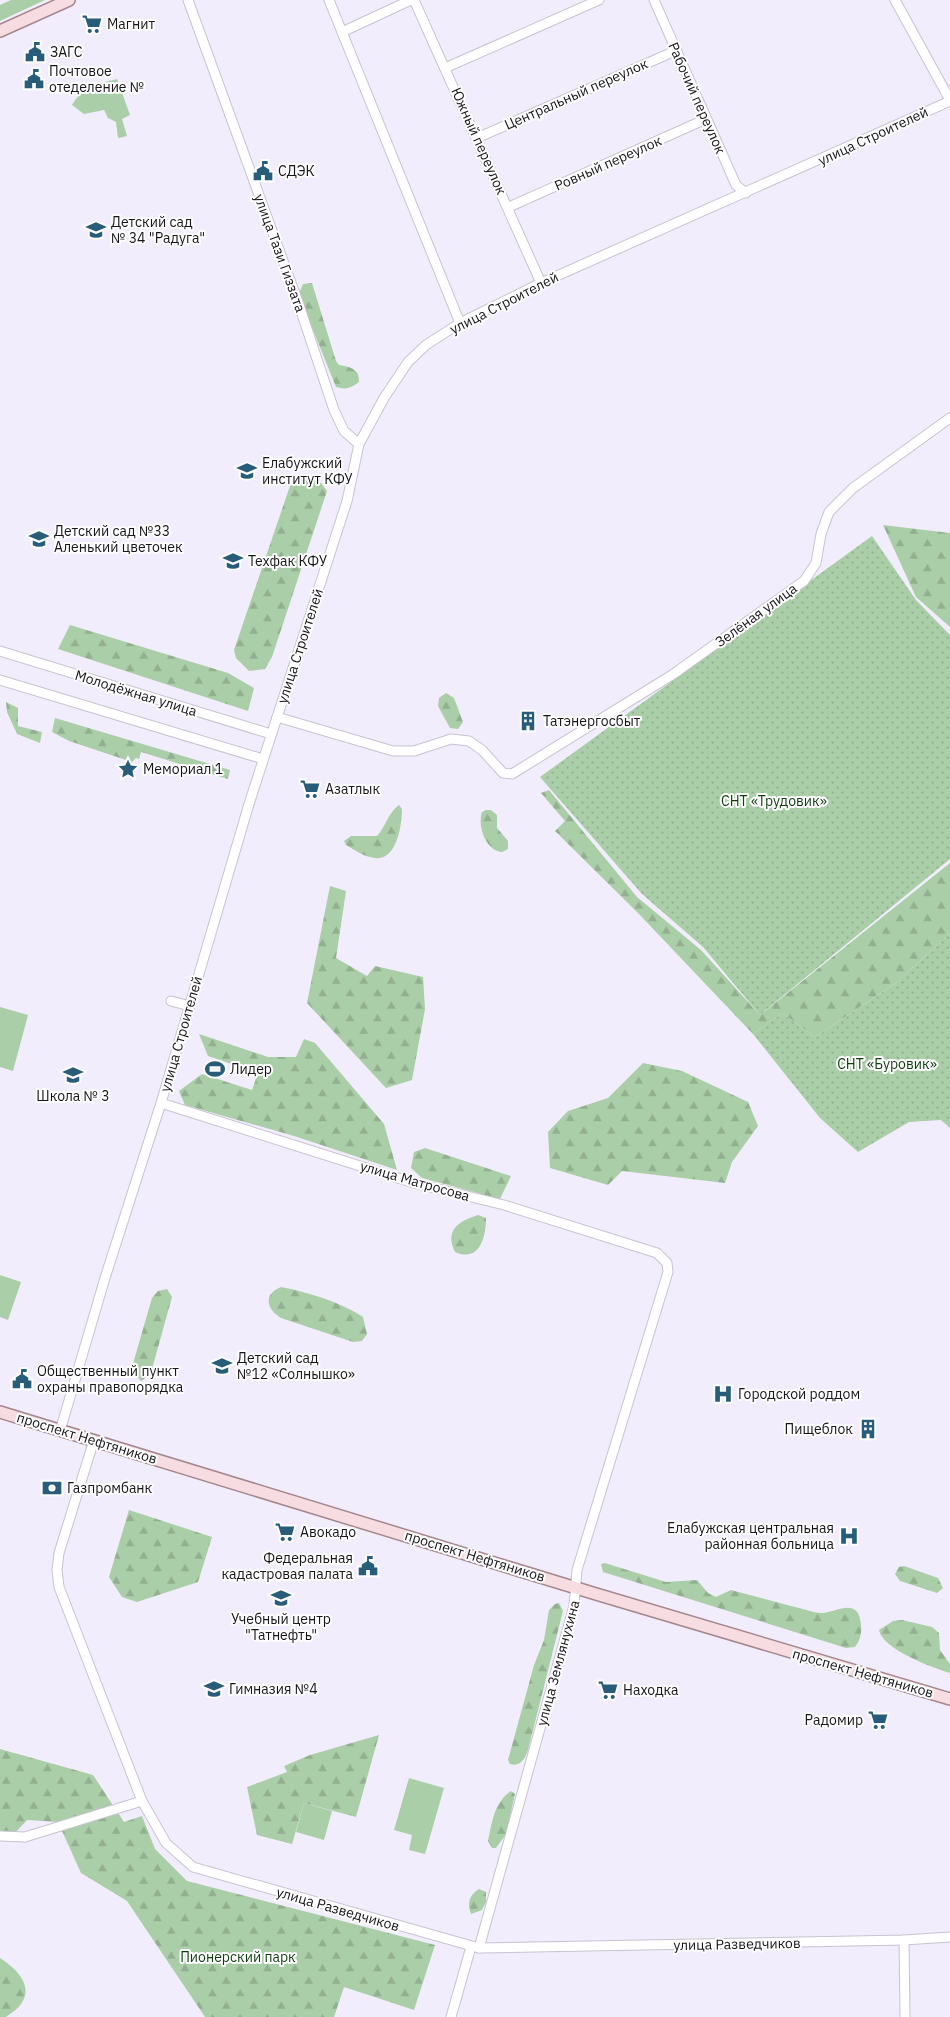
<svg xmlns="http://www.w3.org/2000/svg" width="950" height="2017" viewBox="0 0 950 2017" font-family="'IBM Plex Sans',sans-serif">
  <defs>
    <pattern id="forest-firs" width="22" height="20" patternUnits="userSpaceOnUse" patternTransform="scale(1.25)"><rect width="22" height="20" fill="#aacea7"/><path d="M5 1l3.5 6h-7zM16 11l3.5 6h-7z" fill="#92b08f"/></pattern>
    <pattern id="garden-dots" width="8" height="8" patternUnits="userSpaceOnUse" patternTransform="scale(1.25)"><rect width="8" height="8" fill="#aacea7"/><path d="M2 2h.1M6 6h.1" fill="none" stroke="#92b08f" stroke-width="1.8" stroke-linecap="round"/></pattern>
  </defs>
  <rect width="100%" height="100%" fill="#f2edfc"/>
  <g fill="#aacea7">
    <polygon points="11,0 45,0 0,21 0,5"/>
    <path d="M 117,79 L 130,115 L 122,119 L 127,136 L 118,138 L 116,122 L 108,118 L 104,110 L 84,114 L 72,105 C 83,86 97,84 117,79 Z"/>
    <polygon points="0,1007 28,1015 13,1071 0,1067"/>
    <polygon points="0,1275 21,1282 8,1320 0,1317"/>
    <polygon points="409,1778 444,1788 425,1854 409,1850 412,1835 394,1830"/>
    <polygon points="304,1803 332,1811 324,1840 296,1832"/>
  </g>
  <g fill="url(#forest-firs)">
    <path d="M 312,283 L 336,361 L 339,365 C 349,367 360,368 359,382 C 351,388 346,390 336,387 L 301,300 L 300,291 L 303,284 Z"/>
    <polygon points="305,477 321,483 327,491 272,657 265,669 249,671 236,658 234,650 290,486"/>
    <polygon points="883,525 950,533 950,627 916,597"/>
    <polygon points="70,625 228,673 254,688 248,711 58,649"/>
    <polygon points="446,693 454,698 463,722 458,729 450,728 438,706 439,698"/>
    <polygon points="6,702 18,708 18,726 42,732 40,743 17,734 7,712"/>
    <polygon points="55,718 230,770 228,779 141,752 139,759 136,758 132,762 69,741 52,732"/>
    <polygon points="549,790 637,897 701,950 760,1015 950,863 950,933 896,983 815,1037 782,1013 753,1034 638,913 555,831 565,821 541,793"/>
    <path d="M 399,805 L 402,809 C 402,824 397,861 375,858 C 364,857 355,850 346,845 L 344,841 L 351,836 L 377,836 C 386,826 388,813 399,805 Z"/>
    <path d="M 486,810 L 491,810 L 497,815 L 497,828 L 508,841 L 508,849 L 502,852 C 486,851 477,826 482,812 Z"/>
    <polygon points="330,886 346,891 336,958 367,976 375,966 423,977 425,1009 412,1080 386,1088 307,1003"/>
    <polygon points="199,1034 268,1057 296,1057 304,1039 315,1043 384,1124 397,1170 294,1136 185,1105 179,1091 202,1074 252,1090 258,1073 208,1056"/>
    <polygon points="643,1063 682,1071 748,1102 758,1126 732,1162 725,1183 622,1171 608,1185 550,1168 548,1132 568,1111 608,1098"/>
    <polygon points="425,1148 511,1176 500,1199 422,1178 411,1168 414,1152"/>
    <path d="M 478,1215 L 486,1218 C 486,1236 480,1263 455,1252 C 444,1230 459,1221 478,1215 Z"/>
    <path d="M 281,1287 C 310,1293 338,1301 363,1317 L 367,1334 L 362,1341 L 353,1342 L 281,1318 C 266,1309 263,1294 281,1287 Z"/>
    <polygon points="167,1289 172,1297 152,1369 148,1376 141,1381 135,1375 132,1367 152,1298 158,1291"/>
    <polygon points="129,1510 212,1537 198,1582 137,1602 122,1597 109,1577"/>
    <path d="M 605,1563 L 666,1582 L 697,1580 L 708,1593 L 716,1597 L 731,1590 L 810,1611 C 814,1612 818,1613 822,1613 C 837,1612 859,1596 861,1625 C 862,1633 860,1641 855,1647 L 846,1648 L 603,1572 L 601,1564 Z"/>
    <polygon points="904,1566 938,1578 943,1588 937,1593 900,1581 895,1574 899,1567"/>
    <path d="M 559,1603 L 563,1611 L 528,1750 C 525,1759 520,1767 510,1764 L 508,1760 L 534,1665 L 544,1640 L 549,1610 L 555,1604 Z"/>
    <path d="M 902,1620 L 932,1627 L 939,1633 L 940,1650 L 950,1664 L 950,1673 C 933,1668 882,1649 879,1630 L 893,1621 Z"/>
    <polygon points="379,1735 356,1817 304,1803 292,1844 257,1835 247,1787 287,1772 284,1766 310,1755"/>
    <polygon points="0,1749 93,1775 124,1822 142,1816 155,1849 187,1881 435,1945 414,2010 344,1987 334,2017 205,2017 127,1901 81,1873 58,1822 27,1820 15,1833 0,1832"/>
    <path d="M 511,1791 L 515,1794 L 506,1834 L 496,1848 L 492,1848 L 488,1841 C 492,1823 494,1802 511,1791 Z"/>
    <path d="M 479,1889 L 486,1892 L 486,1902 L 482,1910 L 471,1914 C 467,1903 469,1895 479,1889 Z"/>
    <path d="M 0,1958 C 14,1967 35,1985 21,2004 C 18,2009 11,2013 6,2017 L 0,2017 Z"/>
  </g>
  <g fill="url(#garden-dots)">
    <polygon points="872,536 916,600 950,635 950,859 760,1015 703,947 642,894 540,777"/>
    <polygon points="950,933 950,1128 941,1120 909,1122 858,1152 820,1118 753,1034 782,1013 815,1037 896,983"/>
  </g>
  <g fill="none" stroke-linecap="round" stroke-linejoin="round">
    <defs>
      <g id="minor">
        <polyline points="188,0 298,302 334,410 344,431 359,444"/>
        <polyline points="329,0 460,323"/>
        <polyline points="414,0 541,283"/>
        <polyline points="654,0 736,185 746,193"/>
        <polyline points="895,0 950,100"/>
        <polyline points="342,32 411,0"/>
        <polyline points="445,68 599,0"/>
        <polyline points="477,138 675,51"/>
        <polyline points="509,207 706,119"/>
        <polyline points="0,651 271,734"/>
        <polyline points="0,680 263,759"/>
        <polyline points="277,717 393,751 414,751 451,739 469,741 482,750 503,773 512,774 672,675 804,581 816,563 821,534 829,512 853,488 950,418"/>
        <polyline points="171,1001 190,1006"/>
        <polyline points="161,1103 414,1183 504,1205 657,1253 667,1263 668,1272 577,1570 574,1606 479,1948"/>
        <polyline points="60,1431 105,1278 161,1103 249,804 347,501 359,444 384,398 408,362 426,345 460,323 541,283 950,101"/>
        <polyline points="94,1440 59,1553 57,1570 59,1587 142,1801 166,1843 193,1867 479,1948 904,1940 950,1937"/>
        <polyline points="0,1836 25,1837 142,1801"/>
        <polyline points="904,1940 905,2017"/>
        <polyline points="451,2017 471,1947"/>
      </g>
      <g id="major">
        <polyline points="0,31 69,0"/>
        <polyline points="0,1412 596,1594 950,1699"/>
      </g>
    </defs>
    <use href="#minor" stroke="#c8c3d1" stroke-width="11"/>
    <use href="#major" stroke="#a5888f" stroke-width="14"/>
    <use href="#minor" stroke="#fff" stroke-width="9"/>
    <use href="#major" stroke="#f7dde2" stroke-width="11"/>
  </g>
  <defs>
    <symbol id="supermarket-bare" viewBox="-9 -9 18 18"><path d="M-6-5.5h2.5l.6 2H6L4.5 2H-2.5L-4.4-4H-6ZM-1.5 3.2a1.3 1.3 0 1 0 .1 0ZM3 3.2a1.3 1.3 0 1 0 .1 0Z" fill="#275d78" stroke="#fdfdfd" stroke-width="2.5" paint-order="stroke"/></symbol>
    <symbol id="civic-bare" viewBox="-9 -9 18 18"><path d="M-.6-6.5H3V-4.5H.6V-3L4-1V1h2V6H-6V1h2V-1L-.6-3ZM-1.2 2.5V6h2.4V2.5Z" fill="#275d78" stroke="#fdfdfd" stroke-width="2.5" paint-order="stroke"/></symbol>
    <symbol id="school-bare" viewBox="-9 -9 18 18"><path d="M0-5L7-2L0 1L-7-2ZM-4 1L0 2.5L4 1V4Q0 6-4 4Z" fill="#275d78" stroke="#fdfdfd" stroke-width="2.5" paint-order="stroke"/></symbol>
    <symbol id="university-bare" viewBox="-9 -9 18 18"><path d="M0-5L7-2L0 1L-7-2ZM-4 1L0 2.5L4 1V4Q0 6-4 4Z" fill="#275d78" stroke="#fdfdfd" stroke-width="2.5" paint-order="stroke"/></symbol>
    <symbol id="building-bare" viewBox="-9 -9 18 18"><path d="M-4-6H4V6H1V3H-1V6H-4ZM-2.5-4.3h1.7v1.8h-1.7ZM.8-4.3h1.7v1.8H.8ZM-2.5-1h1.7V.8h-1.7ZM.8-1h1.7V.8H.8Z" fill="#275d78" stroke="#fdfdfd" stroke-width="2.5" paint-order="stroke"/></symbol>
    <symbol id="sight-bare" viewBox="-9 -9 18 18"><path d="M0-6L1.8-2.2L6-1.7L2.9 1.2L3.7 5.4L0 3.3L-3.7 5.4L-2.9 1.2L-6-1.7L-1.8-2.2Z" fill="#275d78" stroke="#fdfdfd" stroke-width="2.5" paint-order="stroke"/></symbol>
    <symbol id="stadium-bare" viewBox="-9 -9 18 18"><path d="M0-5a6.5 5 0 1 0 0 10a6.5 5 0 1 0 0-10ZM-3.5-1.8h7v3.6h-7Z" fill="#275d78" stroke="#fdfdfd" stroke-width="2.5" paint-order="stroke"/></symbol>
    <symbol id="hospital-bare" viewBox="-9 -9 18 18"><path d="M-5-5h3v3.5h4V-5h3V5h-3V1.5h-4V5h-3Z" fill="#275d78" stroke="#fdfdfd" stroke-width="2.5" paint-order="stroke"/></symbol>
    <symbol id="bank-bare" viewBox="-9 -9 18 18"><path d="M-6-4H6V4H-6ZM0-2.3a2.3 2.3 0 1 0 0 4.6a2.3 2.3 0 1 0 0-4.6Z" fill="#275d78" stroke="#fdfdfd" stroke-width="2.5" paint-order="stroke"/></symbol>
  </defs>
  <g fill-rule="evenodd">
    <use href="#supermarket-bare" x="78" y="10" width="28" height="28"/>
    <use href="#civic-bare" x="21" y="38" width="28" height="28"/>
    <use href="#civic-bare" x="20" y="65" width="28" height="28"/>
    <use href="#civic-bare" x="249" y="157" width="28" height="28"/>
    <use href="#school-bare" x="82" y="216" width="28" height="28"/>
    <use href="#university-bare" x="233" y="457" width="28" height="28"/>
    <use href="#school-bare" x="25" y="525" width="28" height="28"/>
    <use href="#university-bare" x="219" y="547" width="28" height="28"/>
    <use href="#building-bare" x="514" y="707" width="28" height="28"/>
    <use href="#sight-bare" x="114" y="755" width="28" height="28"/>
    <use href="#supermarket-bare" x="296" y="775" width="28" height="28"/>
    <use href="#stadium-bare" x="201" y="1055" width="28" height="28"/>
    <use href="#school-bare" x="59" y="1061" width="28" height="28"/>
    <use href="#school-bare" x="208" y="1352" width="28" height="28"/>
    <use href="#civic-bare" x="8" y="1365" width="28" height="28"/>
    <use href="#hospital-bare" x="709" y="1380" width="28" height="28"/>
    <use href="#building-bare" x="854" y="1415" width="28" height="28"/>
    <use href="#bank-bare" x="38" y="1474" width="28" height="28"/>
    <use href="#supermarket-bare" x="271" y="1518" width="28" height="28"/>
    <use href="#hospital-bare" x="835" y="1522" width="28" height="28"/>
    <use href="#civic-bare" x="354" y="1552" width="28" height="28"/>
    <use href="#school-bare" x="267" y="1584" width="28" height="28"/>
    <use href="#school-bare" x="200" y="1675" width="28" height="28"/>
    <use href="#supermarket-bare" x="594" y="1676" width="28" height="28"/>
    <use href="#supermarket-bare" x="864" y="1706" width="28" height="28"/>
  </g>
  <g text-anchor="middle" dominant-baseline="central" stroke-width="4" stroke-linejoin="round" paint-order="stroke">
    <g font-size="14" fill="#17151a" stroke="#fdfdfd" text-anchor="start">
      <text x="107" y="24">Магнит</text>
      <text x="50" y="52">ЗАГС</text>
      <text x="49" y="71">Почтовое<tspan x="49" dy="16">отеделение №</tspan></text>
      <text x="278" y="171">СДЭК</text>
      <text x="111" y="222">Детский сад<tspan x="111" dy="16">№ 34 "Радуга"</tspan></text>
      <text x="262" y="463">Елабужский<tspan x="262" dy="16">институт КФУ</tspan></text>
      <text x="54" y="531">Детский сад №33<tspan x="54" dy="16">Аленький цветочек</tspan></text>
      <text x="248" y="561">Техфак КФУ</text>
      <text x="543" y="721">Татэнергосбыт</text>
      <text x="143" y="769">Мемориал 1</text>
      <text x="325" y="789">Азатлык</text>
      <text x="230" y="1069">Лидер</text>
      <text x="73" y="1096" text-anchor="middle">Школа № 3</text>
      <text x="237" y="1358">Детский сад<tspan x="237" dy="16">№12 «Солнышко»</tspan></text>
      <text x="37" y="1371">Общественный пункт<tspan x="37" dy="16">охраны правопорядка</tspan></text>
      <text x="738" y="1394">Городской роддом</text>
      <text x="853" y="1429" text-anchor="end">Пищеблок</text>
      <text x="67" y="1488">Газпромбанк</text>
      <text x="834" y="1528" text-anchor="end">Елабужская центральная<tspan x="834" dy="16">районная больница</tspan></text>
      <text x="300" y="1532">Авокадо</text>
      <text x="353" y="1558" text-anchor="end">Федеральная<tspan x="353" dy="16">кадастровая палата</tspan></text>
      <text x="281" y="1619" text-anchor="middle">Учебный центр<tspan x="281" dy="16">"Татнефть"</tspan></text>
      <text x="229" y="1689">Гимназия №4</text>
      <text x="623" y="1690">Находка</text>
      <text x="863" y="1720" text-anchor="end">Радомир</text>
    </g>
    <g font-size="14" fill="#17151a" stroke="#fdfdfd">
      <text transform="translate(576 94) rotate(-24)">Центральный переулок</text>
      <text transform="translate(697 98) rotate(66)">Рабочий переулок</text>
      <text transform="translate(873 136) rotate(-25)">улица Строителей</text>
      <text transform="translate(479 141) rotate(66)">Южный переулок</text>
      <text transform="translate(608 163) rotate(-24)">Ровный переулок</text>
      <text transform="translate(280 253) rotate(70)">улица Тази Гиззата</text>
      <text transform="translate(504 303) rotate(-27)">улица Строителей</text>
      <text transform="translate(756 615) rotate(-36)">Зелёная улица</text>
      <text transform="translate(300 646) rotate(-72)">улица Строителей</text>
      <text transform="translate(136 693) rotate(17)">Молодёжная улица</text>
      <text transform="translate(181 1034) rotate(-74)">улица Строителей</text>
      <text transform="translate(415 1181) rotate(16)">улица Матросова</text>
      <text transform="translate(87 1438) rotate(17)">проспект Нефтяников</text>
      <text transform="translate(475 1556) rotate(17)">проспект Нефтяников</text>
      <text transform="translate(558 1663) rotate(-75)">улица Землянухина</text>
      <text transform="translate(863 1673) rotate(16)">проспект Нефтяников</text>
      <text transform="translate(338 1909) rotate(16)">улица Разведчиков</text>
      <text transform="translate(737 1944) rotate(-1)">улица Разведчиков</text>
    </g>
    <g font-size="14" fill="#0f3d0e" stroke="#fdfdfd">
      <text x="774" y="801">СНТ «Трудовик»</text>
      <text x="887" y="1064">СНТ «Буровик»</text>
      <text x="238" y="1957">Пионерский парк</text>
    </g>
  </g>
</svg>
